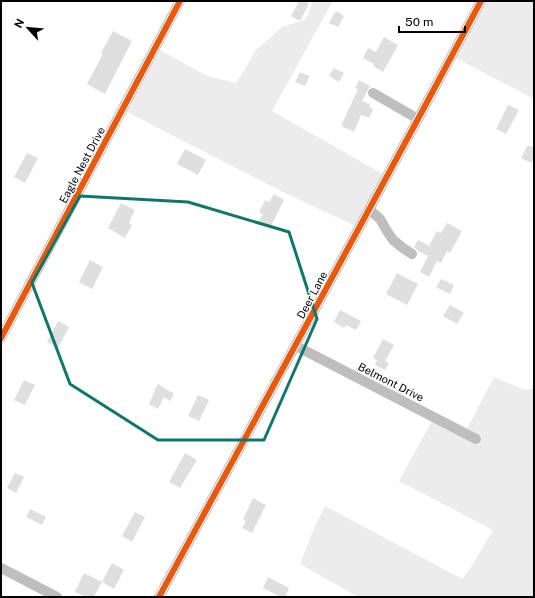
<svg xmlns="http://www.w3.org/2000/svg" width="535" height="598" viewBox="0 0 535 598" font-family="'Public Sans',sans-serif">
  <rect width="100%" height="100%" fill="#fff"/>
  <g fill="#ececec">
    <polygon points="313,1 333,1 272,111 383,174 365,207 363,209 364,210 355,226 281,191 127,112 160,50 205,75 236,83 248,64 255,51 282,27 305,20"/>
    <polygon points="486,1 534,1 534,99 456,58"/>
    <polygon points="494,377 525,390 534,388 534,597 358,597 300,564 315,526 325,506 462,579 471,567 493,530 399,481 432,421 478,445 482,437 467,429"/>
  </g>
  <g fill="#dfdfdf">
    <polygon points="299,1 304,1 309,4 300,21 291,16"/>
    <polygon points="336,11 344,16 338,27 329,23"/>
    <polygon points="113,31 132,41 105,94 87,84 103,54 101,53"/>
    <polygon points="384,37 398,45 383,72 373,66 374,64 363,58 368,48 376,52"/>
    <polygon points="334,68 344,73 339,82 329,76"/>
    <polygon points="300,72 310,76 305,86 295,82"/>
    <polygon points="359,80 370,86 362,101 370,104 369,107 373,109 369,118 361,115 354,132 341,126 358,89 355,88"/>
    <polygon points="508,105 519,110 506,134 496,129"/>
    <polygon points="528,145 534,148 534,158 531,163 521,158"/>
    <polygon points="185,149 206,160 198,175 177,164"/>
    <polygon points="27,153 38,158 25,183 14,177"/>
    <polygon points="274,194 284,200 270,228 258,222 263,214 259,212 265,200 269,202"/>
    <polygon points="121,203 135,210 129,223 132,225 125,238 108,228"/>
    <polygon points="447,223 462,231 450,253 447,251 441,263 437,261 429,277 420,272 428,256 418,251 414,247 418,240 429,246 437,231 441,233"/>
    <polygon points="90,260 103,267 92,289 79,282"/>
    <polygon points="397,273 418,284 407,305 386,294"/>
    <polygon points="441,279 454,285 450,294 436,287"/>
    <polygon points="450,305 464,313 457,324 443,316"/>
    <polygon points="340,310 361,321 356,330 346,325 344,328 334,322"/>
    <polygon points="58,321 69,327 58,348 47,342"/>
    <polygon points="383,339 394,345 385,361 389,363 385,370 375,365 377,360 373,358"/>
    <polygon points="24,380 35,385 25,405 14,400"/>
    <polygon points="158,384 174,394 170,401 164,397 158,409 149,404 155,391 154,391"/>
    <polygon points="198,395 209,400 199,421 188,416"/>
    <polygon points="185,453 197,460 180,488 169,482"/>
    <polygon points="15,473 24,477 16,493 7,488"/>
    <polygon points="253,498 266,505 252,533 242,528 246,521 243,519"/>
    <polygon points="30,509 46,517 42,525 26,517"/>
    <polygon points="135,512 145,517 132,542 122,536"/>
    <polygon points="112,563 124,570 114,589 102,582"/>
    <polygon points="84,573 102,582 94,597 86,597 75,592"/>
    <polygon points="268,577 289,588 285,597 281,597 263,588"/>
  </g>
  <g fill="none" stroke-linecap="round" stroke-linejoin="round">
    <g stroke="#bebebe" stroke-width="10">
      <polyline points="373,93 418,119"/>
      <polyline points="370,210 380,219 387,231 393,240 403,248 412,254"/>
      <polyline points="1,338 180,1"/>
      <polyline points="296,346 476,439"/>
      <polyline points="1,568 57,597"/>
      <polyline points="159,597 418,119 481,1"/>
    </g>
    <defs>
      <g id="cycleway">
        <polyline points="1,338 180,1"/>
        <polyline points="159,597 418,119 481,1"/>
      </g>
    </defs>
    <use href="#cycleway" stroke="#fff" stroke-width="8"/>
    <use href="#cycleway" stroke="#e8590c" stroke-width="6"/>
  </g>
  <path fill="none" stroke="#0f766e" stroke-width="3" stroke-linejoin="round" d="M 80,196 L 188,202 L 289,232 L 317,319 L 264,440 L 158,440 L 70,384 L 32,283 Z"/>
  <g text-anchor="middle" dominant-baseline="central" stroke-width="3" stroke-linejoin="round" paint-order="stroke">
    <g font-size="11" fill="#000" stroke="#fff">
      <text transform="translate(82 165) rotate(-62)">Eagle Nest Drive</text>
      <text transform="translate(312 295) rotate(-62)">Deer Lane</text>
      <text transform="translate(391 382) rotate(27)">Belmont Drive</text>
    </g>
  </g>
  <rect width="535" height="598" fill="none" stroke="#000000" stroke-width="4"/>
  <g transform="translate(28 28) rotate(297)" stroke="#ffffff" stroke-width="3" paint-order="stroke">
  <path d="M0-3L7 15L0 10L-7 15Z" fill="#000000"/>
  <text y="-6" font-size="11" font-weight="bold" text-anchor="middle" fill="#000000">N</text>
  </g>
  <path d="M399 26v6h66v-6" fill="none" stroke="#000000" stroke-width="2"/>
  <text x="405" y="26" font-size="12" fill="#000000" stroke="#ffffff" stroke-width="3" paint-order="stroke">50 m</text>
</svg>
